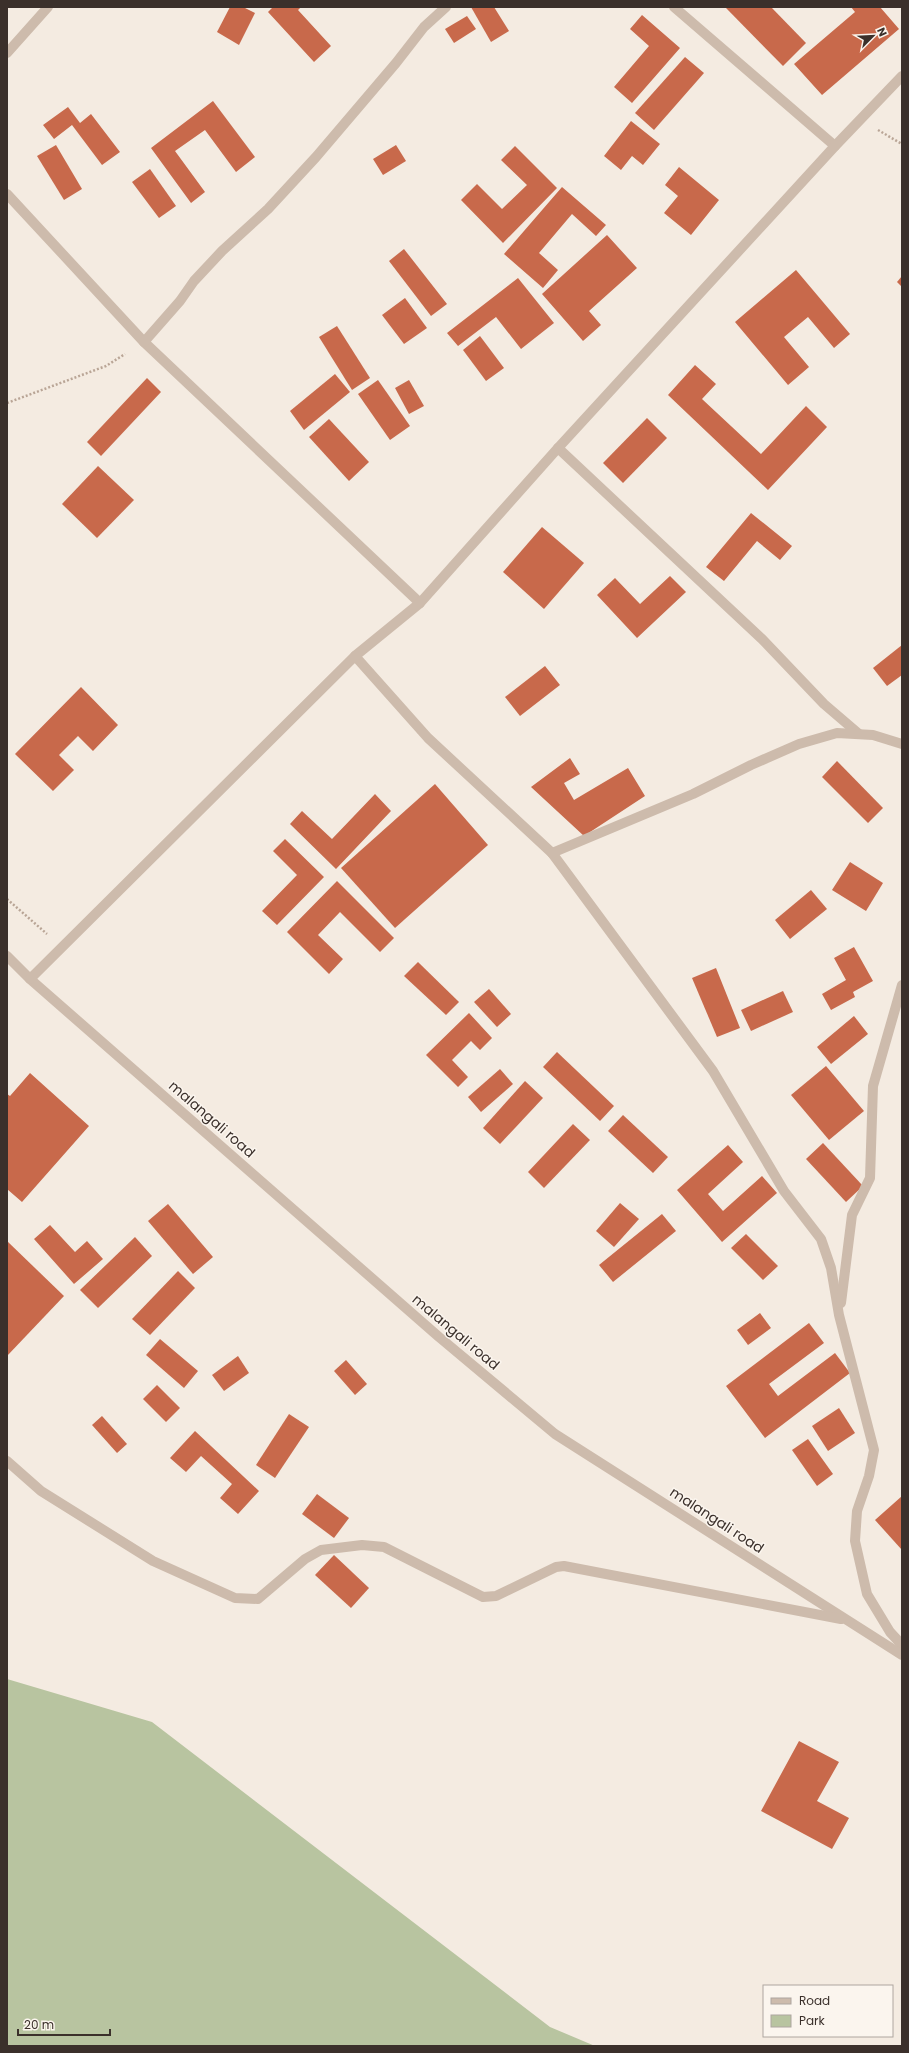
<svg xmlns="http://www.w3.org/2000/svg" width="909" height="2053" viewBox="0 0 909 2053" font-family="Poppins,sans-serif">
  <rect width="100%" height="100%" fill="#f4ebe1"/>
  <polygon fill="#b8c4a0" points="7,1679 152,1722 550,2027 595,2046 7,2046"/>
  <g fill="#c8694b">
    <polygon points="230,7 243,7 255,13 239,45 217,32"/>
    <polygon points="271,7 301,7 298,10 331,46 314,62 268,12 272,8"/>
    <polygon points="471,7 494,7 509,31 491,42"/>
    <polygon points="727,7 771,7 806,43 783,66 726,8"/>
    <polygon points="851,7 880,7 899,29 822,95 794,64 855,12"/>
    <polygon points="642,15 680,48 632,103 614,87 649,46 630,29"/>
    <polygon points="467,16 476,29 454,43 445,29"/>
    <polygon points="685,57 704,73 654,130 635,113"/>
    <polygon points="213,101 255,157 236,172 205,130 175,151 205,192 191,203 151,148"/>
    <polygon points="68,107 80,123 91,114 120,152 102,165 72,125 54,139 43,125"/>
    <polygon points="631,121 660,144 643,165 632,156 621,170 604,156"/>
    <polygon points="56,145 82,189 64,200 37,156"/>
    <polygon points="396,145 406,161 383,175 373,159"/>
    <polygon points="515,146 557,188 503,243 461,200 477,184 502,209 527,185 501,160"/>
    <polygon points="679,167 719,200 691,235 664,213 678,196 665,185"/>
    <polygon points="150,169 176,206 159,218 132,182"/>
    <polygon points="562,187 606,225 596,236 572,214 539,253 558,270 543,288 504,254"/>
    <polygon points="607,235 637,268 589,311 601,325 583,341 542,294"/>
    <polygon points="404,249 447,304 431,316 389,261"/>
    <polygon points="796,270 850,334 834,348 808,317 784,337 809,367 788,385 735,322"/>
    <polygon points="902,276 902,287 897,282"/>
    <polygon points="518,278 554,323 521,349 496,317 458,346 447,333"/>
    <polygon points="405,298 427,328 404,344 382,315"/>
    <polygon points="337,326 370,378 352,390 319,337"/>
    <polygon points="480,336 504,368 486,381 463,350"/>
    <polygon points="695,365 716,384 702,399 761,454 806,406 827,427 768,490 668,395"/>
    <polygon points="335,374 350,392 304,430 290,411"/>
    <polygon points="147,378 161,392 101,456 87,442"/>
    <polygon points="378,380 410,426 390,440 358,394"/>
    <polygon points="409,380 424,406 409,414 395,388"/>
    <polygon points="647,418 667,438 623,483 603,463"/>
    <polygon points="329,419 369,462 349,481 309,437"/>
    <polygon points="98,466 134,500 97,538 62,504"/>
    <polygon points="751,513 792,546 780,560 757,541 724,581 706,567"/>
    <polygon points="542,527 584,563 544,609 503,572"/>
    <polygon points="670,576 686,592 637,638 597,595 615,578 640,604"/>
    <polygon points="902,645 902,675 887,686 873,668"/>
    <polygon points="545,666 560,685 520,716 505,697"/>
    <polygon points="81,687 118,725 93,751 78,736 59,755 74,770 53,791 15,754"/>
    <polygon points="570,758 580,774 564,783 574,800 628,768 645,796 584,836 531,787"/>
    <polygon points="837,761 883,808 868,823 822,777"/>
    <polygon points="435,784 488,845 395,928 341,868"/>
    <polygon points="375,794 391,811 336,869 290,824 302,811 332,839"/>
    <polygon points="285,839 324,877 277,925 262,911 297,875 273,851"/>
    <polygon points="850,862 883,883 866,911 832,890"/>
    <polygon points="337,881 394,938 380,952 340,912 318,935 343,959 329,974 287,932"/>
    <polygon points="811,890 827,909 790,939 775,920"/>
    <polygon points="854,947 873,981 853,992 855,997 831,1010 822,994 846,980 834,958"/>
    <polygon points="418,962 459,1002 446,1015 404,976"/>
    <polygon points="716,968 740,1028 717,1037 692,978"/>
    <polygon points="489,989 511,1014 497,1027 474,1002"/>
    <polygon points="783,991 793,1012 751,1031 741,1010"/>
    <polygon points="469,1013 492,1038 480,1050 471,1041 452,1060 468,1077 458,1087 426,1055"/>
    <polygon points="854,1016 868,1034 831,1064 817,1047"/>
    <polygon points="557,1052 614,1106 600,1121 543,1067"/>
    <polygon points="826,1066 864,1111 829,1140 791,1095"/>
    <polygon points="500,1069 513,1084 481,1112 468,1097"/>
    <polygon points="30,1073 89,1126 22,1202 7,1189 7,1094 10,1096"/>
    <polygon points="525,1081 543,1098 500,1144 483,1128"/>
    <polygon points="623,1115 668,1157 653,1173 608,1131"/>
    <polygon points="573,1124 590,1140 544,1188 528,1172"/>
    <polygon points="823,1143 863,1186 846,1202 806,1159"/>
    <polygon points="728,1145 743,1162 708,1194 723,1211 762,1176 777,1193 722,1242 677,1190"/>
    <polygon points="620,1203 639,1219 614,1247 596,1231"/>
    <polygon points="168,1204 213,1257 193,1274 148,1221"/>
    <polygon points="662,1214 676,1231 613,1282 599,1265"/>
    <polygon points="50,1225 75,1252 87,1241 103,1259 74,1284 34,1239"/>
    <polygon points="746,1234 778,1266 763,1280 731,1248"/>
    <polygon points="135,1237 152,1256 98,1308 80,1290"/>
    <polygon points="7,1241 64,1296 7,1356"/>
    <polygon points="178,1271 195,1288 150,1335 132,1319"/>
    <polygon points="760,1313 771,1328 748,1345 737,1330"/>
    <polygon points="809,1323 824,1343 769,1384 778,1396 835,1353 850,1373 765,1438 726,1386"/>
    <polygon points="160,1339 198,1371 184,1388 146,1355"/>
    <polygon points="238,1356 249,1373 224,1391 212,1375"/>
    <polygon points="346,1360 367,1384 355,1395 334,1371"/>
    <polygon points="157,1385 180,1408 166,1422 143,1399"/>
    <polygon points="839,1408 855,1433 828,1451 812,1426"/>
    <polygon points="289,1414 309,1427 275,1478 256,1465"/>
    <polygon points="102,1416 127,1444 117,1453 92,1425"/>
    <polygon points="195,1431 259,1491 238,1514 220,1498 232,1484 201,1456 186,1472 170,1458"/>
    <polygon points="808,1439 833,1474 817,1486 792,1450"/>
    <polygon points="317,1494 349,1518 334,1538 302,1514"/>
    <polygon points="902,1496 902,1550 875,1520"/>
    <polygon points="334,1555 369,1588 351,1608 315,1575"/>
    <polygon points="799,1741 839,1762 817,1801 849,1818 832,1849 761,1811"/>
  </g>
  <g fill="none" stroke-linecap="round" stroke-linejoin="round">
    <g stroke="#b9a596" stroke-width="2.5" stroke-dasharray="2 2" stroke-linecap="butt">
      <polyline points="878,130 902,144"/>
      <polyline points="7,403 106,366 125,354"/>
      <polyline points="7,899 47,934"/>
    </g>
    <g stroke="#cdbbac" stroke-width="10">
      <polyline points="674,7 835,146"/>
      <polyline points="7,53 48,7"/>
      <polyline points="7,194 144,342 420,603"/>
      <polyline points="144,342 180,301 194,281 222,251 268,209 316,157 396,63 424,27 446,7"/>
      <polyline points="558,448 762,639 824,704 859,734"/>
      <polyline points="355,656 428,738 552,853 713,1071 784,1191 821,1239 831,1268 839,1315 874,1450 869,1476 857,1511 855,1541 867,1594 890,1632 902,1645"/>
      <polyline points="552,853 693,794 751,765 799,744 837,733 873,735 902,744"/>
      <polyline points="7,956 30,979 439,1337 555,1434 902,1655"/>
      <polyline points="30,979 355,656 420,603 558,448 835,146 902,76"/>
      <polyline points="841,1303 852,1215 870,1178 873,1086 902,985"/>
      <polyline points="7,1461 41,1491 153,1561 235,1598 258,1599 305,1559 321,1550 362,1545 384,1547 483,1597 496,1596 556,1567 564,1566 841,1619"/>
    </g>
  </g>
  <g text-anchor="middle" dominant-baseline="central" stroke-width="3" stroke-linejoin="round" paint-order="stroke">
    <g font-size="14" fill="#3b302b" stroke="#fbf5ee">
      <text transform="translate(212 1119) rotate(41)">malangali road</text>
      <text transform="translate(456 1332) rotate(40)">malangali road</text>
      <text transform="translate(717 1520) rotate(33)">malangali road</text>
    </g>
  </g>
  <rect width="909" height="2053" fill="none" stroke="#3b302b" stroke-width="16"/>
  <rect x="763" y="1985" width="130" height="52" fill="#fbf5ee" stroke="#aea6a0"/>
  <rect x="771" y="1998" width="20" height="6" fill="#cdbbac" stroke="#aea6a0"/>
  <text x="799" y="2005" font-size="12" fill="#3b302b">Road</text>
  <rect x="771" y="2015" width="20" height="12" fill="#b8c4a0" stroke="#aea6a0"/>
  <text x="799" y="2025" font-size="12" fill="#3b302b">Park</text>
  <g transform="translate(873 36) rotate(66)" stroke="#fbf5ee" stroke-width="3" paint-order="stroke">
  <path d="M0-3L7 15L0 10L-7 15Z" fill="#3b302b"/>
  <text y="-6" font-size="11" font-weight="bold" text-anchor="middle" fill="#3b302b">N</text>
  </g>
  <path d="M18 2029v6h92v-6" fill="none" stroke="#3b302b" stroke-width="2"/>
  <text x="24" y="2029" font-size="12" fill="#3b302b" stroke="#fbf5ee" stroke-width="3" paint-order="stroke">20 m</text>
</svg>
